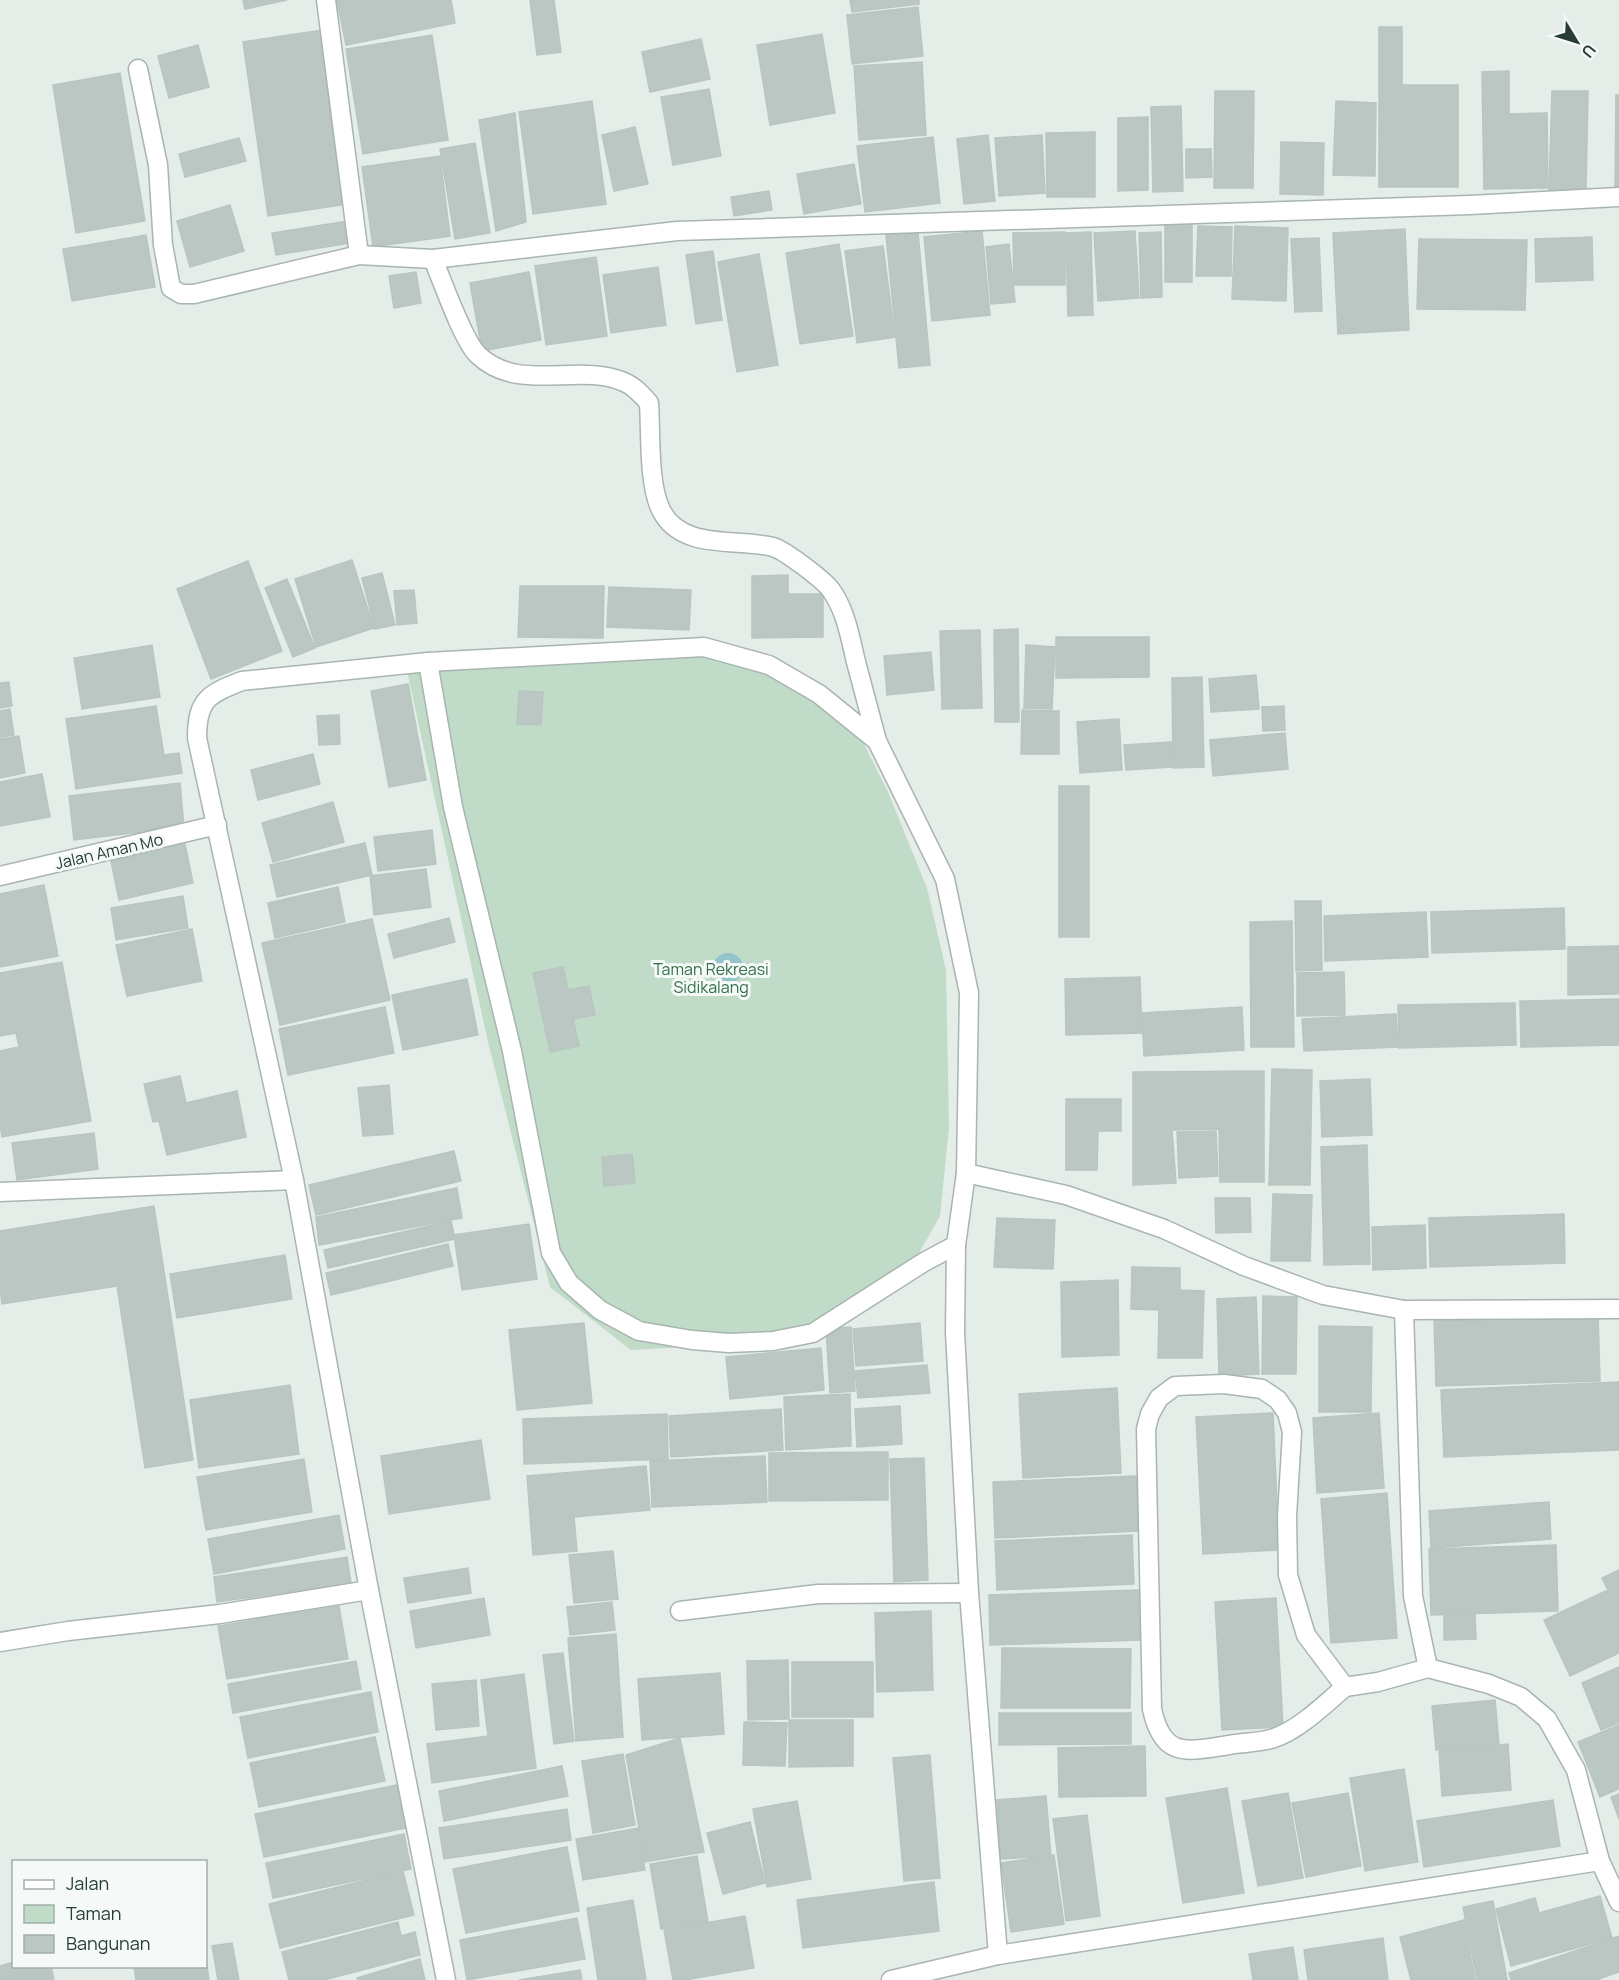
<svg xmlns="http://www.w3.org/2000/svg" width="1619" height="1980" viewBox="0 0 1619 1980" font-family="Manrope,sans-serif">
  <rect width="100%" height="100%" fill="#e5ede9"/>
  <polygon fill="#c0dbc7" points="717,655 791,670 861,738 888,792 927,888 946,970 949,1127 940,1216 901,1285 859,1309 756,1343 631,1350 550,1287 488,1042 405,662"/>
  <circle fill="#92c4cc" cx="728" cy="968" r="15"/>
  <g fill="#bac7c2" stroke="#b8c6c0" stroke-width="1.5">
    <polygon points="243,0 287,0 245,9"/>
    <polygon points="337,0 451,0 455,23 346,45"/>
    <polygon points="530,0 554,0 561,52 537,55"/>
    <polygon points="850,0 919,0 919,4 852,12"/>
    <polygon points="918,7 923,56 852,64 847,15"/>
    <polygon points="1379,27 1402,27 1402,85 1458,85 1458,187 1379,187"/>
    <polygon points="322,30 347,204 268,216 243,42"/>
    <polygon points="822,34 835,113 770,125 757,45"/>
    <polygon points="432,35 448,140 363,154 346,49"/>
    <polygon points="701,39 710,79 650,92 642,52"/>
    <polygon points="198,45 209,87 169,98 158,56"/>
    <polygon points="922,62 926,135 859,140 854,66"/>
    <polygon points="1509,71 1509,114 1547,113 1548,188 1484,189 1482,72"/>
    <polygon points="120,73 145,221 76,233 53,85"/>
    <polygon points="709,89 721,156 673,165 661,97"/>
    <polygon points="1215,91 1254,91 1253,188 1214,188"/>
    <polygon points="1552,91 1588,91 1586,191 1549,190"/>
    <polygon points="1616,95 1619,95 1619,191 1615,191"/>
    <polygon points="592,101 606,204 533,214 519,112"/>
    <polygon points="1336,101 1376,103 1375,176 1333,175"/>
    <polygon points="1181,106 1183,191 1153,192 1151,107"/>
    <polygon points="515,113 526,222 496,231 479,120"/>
    <polygon points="1148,117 1148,190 1118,191 1118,118"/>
    <polygon points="635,127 648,184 614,191 602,135"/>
    <polygon points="1095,132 1095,197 1047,197 1046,133"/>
    <polygon points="988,135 995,201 964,204 957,139"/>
    <polygon points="1042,135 1045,193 999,196 995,138"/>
    <polygon points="933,137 940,203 865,212 857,146"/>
    <polygon points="239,138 246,161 185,177 179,154"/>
    <polygon points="1281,142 1324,143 1323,195 1280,194"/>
    <polygon points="475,143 490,233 455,239 440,149"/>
    <polygon points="1186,149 1211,149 1212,177 1186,178"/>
    <polygon points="440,156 450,236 373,247 362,167"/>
    <polygon points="854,164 861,204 804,214 797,174"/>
    <polygon points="769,191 772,210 734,216 731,197"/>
    <polygon points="230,205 244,251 190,267 177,221"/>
    <polygon points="347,221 351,243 276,255 272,233"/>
    <polygon points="1192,223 1192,282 1165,282 1165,224"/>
    <polygon points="1198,226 1232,227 1231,276 1196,276"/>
    <polygon points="1235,226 1288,228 1286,301 1232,299"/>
    <polygon points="1405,229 1409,330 1338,334 1333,233"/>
    <polygon points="982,231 990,315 932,321 924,237"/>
    <polygon points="1135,231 1139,298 1098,301 1094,233"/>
    <polygon points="918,232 930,365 899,368 886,235"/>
    <polygon points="1065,232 1065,285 1014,285 1013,233"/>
    <polygon points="1091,232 1093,315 1068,316 1066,233"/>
    <polygon points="1161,232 1162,297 1141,298 1139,233"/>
    <polygon points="146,235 155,287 72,301 63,249"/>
    <polygon points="1592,237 1593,280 1536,282 1535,239"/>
    <polygon points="1319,238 1322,311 1295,312 1291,239"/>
    <polygon points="1419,239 1527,240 1525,310 1417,309"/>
    <polygon points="839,244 853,336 800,344 786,253"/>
    <polygon points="1009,244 1015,302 991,304 986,247"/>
    <polygon points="883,246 895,337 857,343 845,251"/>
    <polygon points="713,251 722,320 696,324 686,255"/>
    <polygon points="759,254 778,365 737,372 718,262"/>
    <polygon points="596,257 607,336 546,345 535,266"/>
    <polygon points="658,267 666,325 611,333 603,275"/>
    <polygon points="416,272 421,303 394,308 389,276"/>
    <polygon points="529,272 541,340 482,351 470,283"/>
    <polygon points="352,560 374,628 316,647 295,579"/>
    <polygon points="248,561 282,651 211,679 177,589"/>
    <polygon points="382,573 395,625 375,629 362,578"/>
    <polygon points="788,575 788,594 823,594 823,637 752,638 752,576"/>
    <polygon points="287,579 315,648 293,657 265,588"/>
    <polygon points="520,586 604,586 603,638 518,637"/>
    <polygon points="609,587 691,590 689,630 607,627"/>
    <polygon points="414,590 417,623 397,625 394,591"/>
    <polygon points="1018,629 1019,722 995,722 994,630"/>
    <polygon points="980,630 982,708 942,709 940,631"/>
    <polygon points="1056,637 1149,637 1149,677 1056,678"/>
    <polygon points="152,645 160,697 82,709 74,658"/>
    <polygon points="1026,645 1055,647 1052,709 1024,708"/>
    <polygon points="931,652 934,690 887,695 884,656"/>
    <polygon points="1256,675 1259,709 1211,712 1209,679"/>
    <polygon points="1202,677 1204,767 1173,768 1172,678"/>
    <polygon points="9,682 12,706 0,708 0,683"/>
    <polygon points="408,684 426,780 389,787 371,691"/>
    <polygon points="519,691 543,692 541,725 517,724"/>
    <polygon points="156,706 164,755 179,753 182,773 76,789 66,719"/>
    <polygon points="1284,706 1285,730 1263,731 1262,707"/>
    <polygon points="10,709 14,735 0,737 0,711"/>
    <polygon points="1022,710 1059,711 1059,754 1021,754"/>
    <polygon points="339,715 340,744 319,745 317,716"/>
    <polygon points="1119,719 1122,770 1080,773 1077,722"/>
    <polygon points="1285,733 1288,769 1213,776 1210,740"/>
    <polygon points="19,736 25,773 0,778 0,739"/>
    <polygon points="1171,742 1172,767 1126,770 1124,745"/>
    <polygon points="313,754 320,784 258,800 251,770"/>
    <polygon points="42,774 50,817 0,826 0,782"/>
    <polygon points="180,783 184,827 74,840 69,796"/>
    <rect x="1059" y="786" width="30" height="151"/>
    <polygon points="333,802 344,842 273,862 262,823"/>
    <polygon points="432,830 436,864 378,871 374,837"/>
    <polygon points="365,843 372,875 277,897 270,865"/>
    <polygon points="185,844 193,883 119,900 111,861"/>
    <polygon points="426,869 431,907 374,915 370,876"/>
    <polygon points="44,885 58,956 0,967 0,894"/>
    <polygon points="338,887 345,922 275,938 268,903"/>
    <polygon points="183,896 188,928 116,940 111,908"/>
    <polygon points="1295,901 1321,901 1322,970 1296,971"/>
    <polygon points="1564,908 1565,949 1432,953 1431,912"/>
    <polygon points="1426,912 1428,957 1325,961 1324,916"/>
    <polygon points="449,918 455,942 394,958 388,934"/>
    <polygon points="372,919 390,1000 280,1025 262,943"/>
    <polygon points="1292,921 1294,1047 1251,1047 1250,922"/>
    <polygon points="192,929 202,981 127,996 116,945"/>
    <polygon points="1619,946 1619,994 1568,995 1568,947"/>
    <polygon points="62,962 91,1121 2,1137 0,1124 0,1051 19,1047 16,1033 0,1036 0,973"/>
    <polygon points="563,967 568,990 589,986 595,1015 573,1019 579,1046 550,1052 533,973"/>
    <polygon points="1344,972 1345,1015 1297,1016 1297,973"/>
    <polygon points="1140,977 1142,1033 1066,1035 1065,979"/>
    <polygon points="467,979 478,1035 403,1050 392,995"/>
    <polygon points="1619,999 1619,1045 1521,1047 1520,1001"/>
    <polygon points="1515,1003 1516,1045 1399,1048 1398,1005"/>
    <polygon points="385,1007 394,1053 288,1075 279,1029"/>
    <polygon points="1242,1007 1244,1050 1144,1056 1142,1013"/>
    <polygon points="1396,1014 1398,1047 1304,1051 1302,1019"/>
    <polygon points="1272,1069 1312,1070 1310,1185 1269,1185"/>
    <polygon points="1264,1071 1264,1182 1220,1182 1219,1129 1172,1130 1176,1183 1133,1185 1133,1072"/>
    <polygon points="180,1076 186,1103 237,1091 246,1137 167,1155 159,1121 153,1122 144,1084"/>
    <polygon points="1370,1079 1372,1135 1322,1137 1320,1081"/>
    <polygon points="389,1085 393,1134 363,1136 358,1088"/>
    <polygon points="1066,1099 1121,1099 1121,1131 1098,1131 1097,1170 1066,1170"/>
    <polygon points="1216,1131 1218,1176 1179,1178 1177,1132"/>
    <polygon points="94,1133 98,1169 17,1180 12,1143"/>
    <polygon points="1367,1145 1370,1264 1324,1265 1321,1147"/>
    <polygon points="454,1151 461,1181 316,1215 309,1185"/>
    <polygon points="632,1154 635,1183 604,1186 602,1157"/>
    <polygon points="457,1188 462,1218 319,1245 316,1217"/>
    <polygon points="1273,1194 1312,1195 1310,1261 1271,1261"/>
    <polygon points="1215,1198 1250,1198 1251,1232 1216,1233"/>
    <polygon points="154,1206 193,1460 145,1468 117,1286 2,1304 0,1287 0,1231"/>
    <polygon points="1564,1214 1565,1263 1430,1267 1429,1218"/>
    <polygon points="997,1218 1055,1220 1053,1269 994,1267"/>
    <polygon points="451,1221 455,1239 328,1268 324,1250"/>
    <polygon points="529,1224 537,1279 462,1290 454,1235"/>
    <polygon points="1425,1225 1426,1268 1373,1270 1372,1227"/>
    <polygon points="448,1244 453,1266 331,1295 326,1273"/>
    <polygon points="285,1255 292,1299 177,1318 170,1274"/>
    <polygon points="1132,1267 1180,1268 1180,1290 1204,1291 1202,1358 1158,1358 1159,1310 1131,1309"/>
    <polygon points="1118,1280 1119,1355 1062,1357 1061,1282"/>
    <polygon points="1263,1296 1297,1297 1296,1374 1262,1374"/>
    <polygon points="1256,1297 1259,1374 1219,1376 1217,1299"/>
    <polygon points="1598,1314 1600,1381 1436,1386 1434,1319"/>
    <polygon points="584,1323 592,1403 517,1410 509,1330"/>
    <polygon points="920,1323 923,1361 856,1366 853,1329"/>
    <polygon points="1319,1326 1372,1327 1371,1412 1319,1412"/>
    <polygon points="851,1327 855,1391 830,1393 826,1329"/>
    <polygon points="821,1348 824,1390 730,1399 726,1357"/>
    <polygon points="927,1365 930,1393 858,1398 855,1371"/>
    <polygon points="1619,1382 1619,1450 1444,1457 1441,1390"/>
    <polygon points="290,1385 299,1454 199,1468 190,1400"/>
    <polygon points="1117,1388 1121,1473 1023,1478 1019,1394"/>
    <polygon points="850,1394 851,1446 786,1450 784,1397"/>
    <polygon points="900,1406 902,1444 857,1447 855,1409"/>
    <polygon points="781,1409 783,1450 671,1457 669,1416"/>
    <polygon points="1273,1413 1279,1550 1203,1554 1196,1417"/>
    <polygon points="1379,1413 1384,1488 1317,1493 1313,1418"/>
    <polygon points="667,1414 668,1459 524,1464 523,1419"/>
    <polygon points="481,1440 490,1499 389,1514 381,1456"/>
    <polygon points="888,1452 888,1500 769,1501 769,1453"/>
    <polygon points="765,1456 767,1502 652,1507 650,1461"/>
    <polygon points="924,1458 928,1580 894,1582 890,1459"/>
    <polygon points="304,1459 312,1512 206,1530 197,1477"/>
    <polygon points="646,1466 650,1510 574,1517 577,1551 533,1555 527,1476"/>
    <polygon points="1136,1476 1138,1531 995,1538 993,1482"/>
    <polygon points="1387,1493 1397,1638 1331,1643 1321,1499"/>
    <polygon points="1549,1502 1551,1539 1431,1548 1429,1511"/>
    <polygon points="339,1515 345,1549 214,1574 208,1539"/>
    <polygon points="1132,1535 1134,1584 997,1590 995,1541"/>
    <polygon points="1556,1545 1558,1611 1431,1615 1429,1549"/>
    <polygon points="613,1551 618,1599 574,1603 569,1555"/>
    <polygon points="347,1557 351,1583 217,1602 214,1577"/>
    <polygon points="468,1568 471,1593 408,1603 404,1578"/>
    <polygon points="1619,1570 1619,1653 1570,1676 1544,1620 1608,1590 1602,1578"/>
    <polygon points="1138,1590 1140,1640 990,1645 989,1595"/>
    <polygon points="484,1598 490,1635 416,1648 410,1611"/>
    <polygon points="1276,1598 1283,1727 1222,1730 1215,1602"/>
    <polygon points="612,1602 615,1630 570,1635 567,1607"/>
    <polygon points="339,1606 348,1659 227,1679 218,1626"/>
    <polygon points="931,1611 933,1690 877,1692 875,1613"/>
    <polygon points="1475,1614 1476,1639 1444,1640 1444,1615"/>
    <polygon points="616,1634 623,1737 576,1741 568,1638"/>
    <polygon points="1002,1648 1131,1649 1130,1708 1001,1708"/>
    <polygon points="563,1653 574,1741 554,1744 543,1655"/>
    <polygon points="788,1660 789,1719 748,1720 747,1661"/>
    <polygon points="356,1661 361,1689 233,1713 228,1684"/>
    <rect x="792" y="1662" width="81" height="55"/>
    <polygon points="1619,1667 1619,1723 1601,1730 1582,1683"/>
    <polygon points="720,1673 724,1734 642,1740 638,1679"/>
    <polygon points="524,1674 536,1768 432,1783 427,1744 488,1736 481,1680"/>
    <polygon points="476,1680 479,1726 436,1730 432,1684"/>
    <polygon points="371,1692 378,1732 248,1758 240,1717"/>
    <polygon points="1495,1700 1499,1744 1436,1750 1432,1706"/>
    <polygon points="999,1713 1131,1713 1131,1744 999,1745"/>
    <polygon points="789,1720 853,1720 853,1766 789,1767"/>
    <polygon points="744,1722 787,1723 785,1766 743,1765"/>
    <polygon points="1619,1725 1619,1789 1600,1797 1578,1742"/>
    <polygon points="375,1737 385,1781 259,1807 250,1763"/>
    <polygon points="680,1738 704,1852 645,1862 626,1755"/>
    <polygon points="1508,1744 1511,1790 1442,1796 1439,1750"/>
    <polygon points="1145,1746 1146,1796 1059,1797 1058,1748"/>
    <polygon points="623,1754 635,1825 593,1833 582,1761"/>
    <polygon points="930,1755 940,1878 904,1881 893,1758"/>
    <polygon points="562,1766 568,1796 444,1821 439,1791"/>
    <polygon points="1404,1769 1418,1862 1365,1871 1350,1778"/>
    <polygon points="397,1785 406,1828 264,1857 255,1814"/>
    <polygon points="1227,1788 1244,1893 1183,1903 1166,1798"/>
    <polygon points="1288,1793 1303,1878 1258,1886 1242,1801"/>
    <polygon points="1348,1793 1361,1866 1306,1877 1292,1803"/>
    <polygon points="1619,1794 1619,1819 1611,1797"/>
    <polygon points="1046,1796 1051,1856 1001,1859 997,1800"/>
    <polygon points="1553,1800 1560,1846 1424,1867 1417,1821"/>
    <polygon points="797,1801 811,1879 767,1887 753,1809"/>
    <polygon points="567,1809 571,1840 444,1859 439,1828"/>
    <polygon points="1087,1815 1100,1916 1066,1921 1053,1819"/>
    <polygon points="750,1822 765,1883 723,1894 707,1833"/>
    <polygon points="638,1828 645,1870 583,1880 576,1839"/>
    <polygon points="404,1834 411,1869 273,1898 266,1863"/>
    <polygon points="567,1847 579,1911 466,1933 453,1869"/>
    <polygon points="1054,1855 1064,1924 1011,1932 1001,1863"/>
    <polygon points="697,1856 708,1922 661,1929 650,1864"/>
    <polygon points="403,1871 414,1915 280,1948 269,1904"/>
    <polygon points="934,1882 939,1931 803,1948 797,1900"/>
    <polygon points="1600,1896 1612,1938 1511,1966 1496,1909 1535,1898 1539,1913"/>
    <polygon points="633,1900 646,1980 598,1980 587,1908"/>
    <polygon points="1493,1901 1507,1980 1477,1980 1463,1907"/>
    <polygon points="745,1916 754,1968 685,1980 673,1980 664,1930"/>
    <polygon points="577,1918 585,1959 467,1980 460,1940"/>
    <polygon points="1464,1920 1475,1980 1411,1980 1400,1937"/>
    <polygon points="398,1922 401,1936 415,1932 420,1955 324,1980 289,1980 282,1952"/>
    <polygon points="1619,1936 1619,1972 1596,1980 1511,1980 1509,1973"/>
    <polygon points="1383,1938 1388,1980 1308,1980 1304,1950"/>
    <polygon points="232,1943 239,1980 218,1980 212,1946"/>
    <polygon points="1293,1947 1298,1980 1253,1980 1249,1954"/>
    <polygon points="420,1959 425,1980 358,1980 357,1978"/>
    <polygon points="206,1960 209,1980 136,1980 134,1966 206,1966"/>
    <polygon points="14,1962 14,1966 51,1966 54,1980 0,1980 0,1966"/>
    <polygon points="580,1970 582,1980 519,1980"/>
  </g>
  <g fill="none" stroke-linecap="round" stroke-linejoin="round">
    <defs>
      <g id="minor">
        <polyline points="326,0 359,255"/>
        <polyline points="138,69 158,165 163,245 171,288 181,294 194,294 359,255 433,259 677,231 1470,205 1619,197"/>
        <path d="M 433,259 C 442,280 463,341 478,355 C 519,394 578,362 624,382 C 634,386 642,395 649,403 C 651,433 648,484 661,510 C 681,551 737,538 773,547 C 784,550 824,580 831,590 C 846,611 850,637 856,662 C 863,688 870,715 877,741"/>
        <polyline points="428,662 453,807 512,1051 551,1253 569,1283 600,1310 639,1331 692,1340 729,1343 773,1341 813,1333 924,1262 956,1245"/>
        <polyline points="0,876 217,825"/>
        <polyline points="966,1173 1066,1195 1164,1229 1244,1266 1323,1295 1404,1310 1619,1309"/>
        <polyline points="0,1192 294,1180"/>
        <polyline points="1404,1310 1413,1596 1428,1668 1489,1684 1521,1697 1547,1719 1576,1770 1600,1861 1619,1902"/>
        <polyline points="680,1611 818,1594 969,1593"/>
        <polyline points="0,1642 68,1631 220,1614 369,1590"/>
        <path d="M 1345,1687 C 1326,1703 1299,1730 1274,1738 C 1261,1743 1243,1742 1229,1745 C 1188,1751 1163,1760 1152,1709 L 1146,1429 L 1150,1414 L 1159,1398 L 1175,1386 L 1224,1384 L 1262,1389 L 1278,1400 L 1287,1413 L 1292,1432 L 1287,1516 L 1288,1575 L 1306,1635 L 1345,1687 L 1378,1682 L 1428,1668"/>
        <path d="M 446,1980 L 369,1590 L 294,1180 L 197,738 C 197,700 208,694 242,681 L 428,662 L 704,647 L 769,665 L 819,694 L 877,741 L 945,879 L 969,993 L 966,1173 L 956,1245 L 955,1332 L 969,1593 L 998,1955"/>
        <polyline points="891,1980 998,1955 1600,1861"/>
      </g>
    </defs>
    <use href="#minor" stroke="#a8b5b0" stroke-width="21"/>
    <use href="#minor" stroke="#fff" stroke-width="18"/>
  </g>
  <g text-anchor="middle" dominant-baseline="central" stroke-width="6" stroke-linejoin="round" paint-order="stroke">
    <g font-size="16" fill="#263d36" stroke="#f5f9f7">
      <text transform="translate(109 851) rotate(-13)">Jalan Aman Mo</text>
    </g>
    <g font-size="16" fill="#33704a" stroke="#f5f9f7">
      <text x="711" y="969">Taman Rekreasi<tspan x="711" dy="18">Sidikalang</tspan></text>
    </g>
  </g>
  <rect x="12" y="1860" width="195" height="108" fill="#f5f9f7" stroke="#a2aeaa" stroke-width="1.5"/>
  <rect x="24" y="1880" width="30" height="9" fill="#ffffff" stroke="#a2aeaa" stroke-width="1.5"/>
  <text x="66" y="1890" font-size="18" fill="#263d36">Jalan</text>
  <rect x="24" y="1905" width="30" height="18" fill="#c0dbc7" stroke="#a2aeaa" stroke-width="1.5"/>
  <text x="66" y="1920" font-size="18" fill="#263d36">Taman</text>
  <rect x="24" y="1935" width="30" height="18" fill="#bac7c2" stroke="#a2aeaa" stroke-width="1.5"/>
  <text x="66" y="1950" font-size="18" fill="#263d36">Bangunan</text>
  <g transform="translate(1577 42) rotate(128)" stroke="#f5f9f7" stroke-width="4.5" paint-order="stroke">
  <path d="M0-4.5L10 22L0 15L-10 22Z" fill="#263d36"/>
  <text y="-9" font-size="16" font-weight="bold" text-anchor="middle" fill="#263d36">U</text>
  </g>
</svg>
